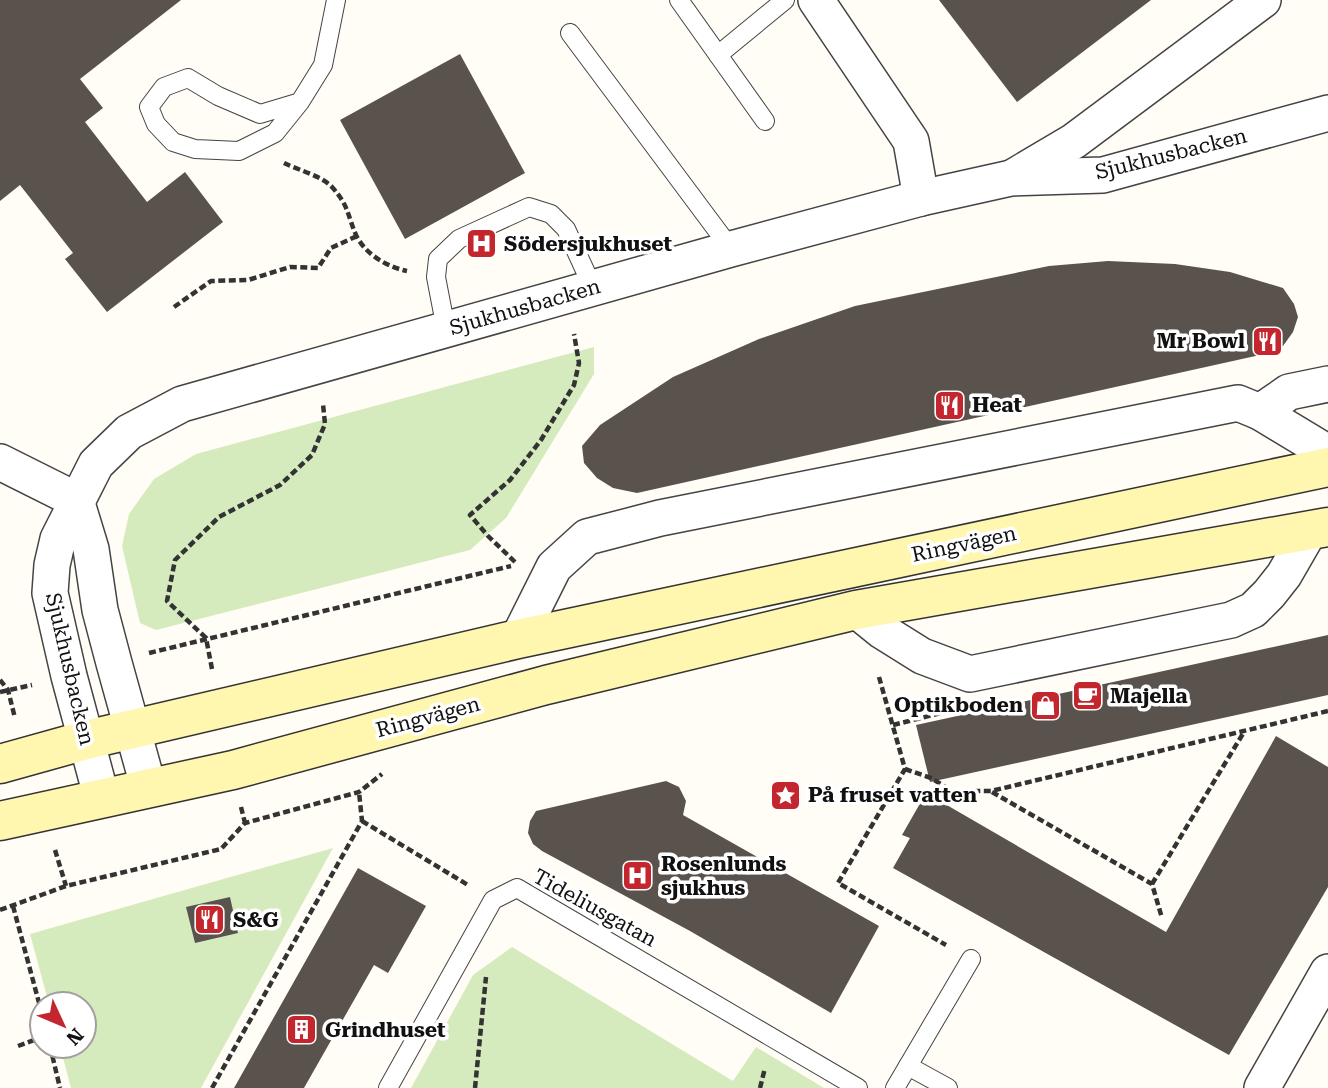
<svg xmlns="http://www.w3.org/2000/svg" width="1328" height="1088" viewBox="0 0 1328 1088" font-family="'Roboto Serif',serif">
  <rect width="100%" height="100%" fill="#fffdf5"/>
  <g fill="#d5ebbd">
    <polygon points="594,347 594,374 506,518 470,550 156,630 140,623 122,546 129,514 154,479 196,454"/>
    <polygon points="333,848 201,1088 71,1088 60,1046 84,1046 84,1004 49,1004 30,934"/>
    <polygon points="512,947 733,1081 756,1047 824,1088 411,1088 473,975"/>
  </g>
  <g fill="#5a524d">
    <polygon points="0,0 181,0 80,79 103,108 85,122 147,202 185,172 223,222 107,312 65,259 73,253 20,185 0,201"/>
    <polygon points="939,0 1151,0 1017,102"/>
    <polygon points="460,54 525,173 405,239 340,120"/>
    <polygon points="1108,261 1175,264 1230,272 1283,288 1294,304 1298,317 1293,332 1283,346 1269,353 637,493 613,488 597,478 584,463 582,446 600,425 673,377 759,339 855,306 1049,266"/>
    <polygon points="1328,635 1328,695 930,782 916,725"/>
    <polygon points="1276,736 1328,767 1328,887 1229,1055 893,868 910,838 902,835 926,793 1166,932"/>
    <polygon points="666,781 679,787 686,801 683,815 879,926 831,1013 690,931 542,851 533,844 528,833 530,821 536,811"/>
    <polygon points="358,868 426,906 388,973 374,965 304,1088 234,1088"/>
    <polygon points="230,897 238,933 195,943 186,907"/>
  </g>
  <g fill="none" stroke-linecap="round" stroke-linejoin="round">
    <defs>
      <g id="lane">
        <polyline points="679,0 765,121"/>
        <polyline points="570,33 731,249"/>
        <polyline points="718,55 785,0"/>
        <polyline points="300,102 260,114 218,96 188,78 164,87 149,107 156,124 173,142 195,149 239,151 275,133 300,102 323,65 336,0"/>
        <polyline points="446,329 436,277 438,259 459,239 529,207 551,214 566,229 593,288"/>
        <polyline points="908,1066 948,1088"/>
        <polyline points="388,1088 493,900 517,888 858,1088"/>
        <polyline points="895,1088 971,959"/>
      </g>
      <g id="street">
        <polyline points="816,0 911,141 921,198"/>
        <polyline points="1015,176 1074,141 1263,0"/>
        <polyline points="1260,412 1289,392 1328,384"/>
        <polyline points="0,462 76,500"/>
        <polyline points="76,500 91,549 100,610 114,663 149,789"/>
        <polyline points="856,610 882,631 922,656 970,674 1231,620 1253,610 1269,594 1284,575 1310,530"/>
        <polyline points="518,639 554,567 587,537 660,518 1238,403 1260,412 1328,453"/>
        <polyline points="102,799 69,676 50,593 52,565 58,539 96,464 129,432 182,404 731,249 921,198 1011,178 1103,175 1328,113"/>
        <polyline points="1262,1088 1328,972"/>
      </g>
      <g id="secondary">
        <polyline points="0,764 86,740 518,639 1328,467"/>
        <polyline points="0,821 233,770 546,685 856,610 1328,527"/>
      </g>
    </defs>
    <use href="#lane" stroke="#444" stroke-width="20"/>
    <use href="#street" stroke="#444" stroke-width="38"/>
    <use href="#secondary" stroke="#333" stroke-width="41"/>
    <g stroke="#333" stroke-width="4.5" stroke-dasharray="7 3.5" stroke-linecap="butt">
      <path d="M 284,163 C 298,170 322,176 332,187 C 349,206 347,214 356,235 C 365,254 387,267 407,271"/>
      <polyline points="174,307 211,281 248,280 290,267 318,268 331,248 357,236"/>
      <polyline points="515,562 488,536 470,515 510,480 541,440 574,385 579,363 574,334"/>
      <polyline points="149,653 511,566"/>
      <polyline points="212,669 206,638 167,601 175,560 219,517 280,485 312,455 325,424 323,404"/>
      <polyline points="879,677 905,769 838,883 946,945"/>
      <polyline points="0,680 8,690 15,718"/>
      <polyline points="0,692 32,685"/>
      <polyline points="893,725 953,710"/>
      <polyline points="905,769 931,778 952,791 991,791 1328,711"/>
      <polyline points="992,792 1152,884 1162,918"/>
      <polyline points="241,807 245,823"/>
      <polyline points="362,821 468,885"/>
      <polyline points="55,850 66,886"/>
      <polyline points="1152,884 1244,732"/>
      <polyline points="13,906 42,1014"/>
      <polyline points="0,910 66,886 221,849 245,823 359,792 382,774"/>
      <polyline points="18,1046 42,1037"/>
      <polyline points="50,1046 60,1088"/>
      <polyline points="212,1088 362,821 359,792"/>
      <polyline points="475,1088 486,977"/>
      <polyline points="760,1088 765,1068"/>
    </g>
    <use href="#lane" stroke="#fff" stroke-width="18"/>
    <use href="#street" stroke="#fff" stroke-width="35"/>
    <use href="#secondary" stroke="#fff6b0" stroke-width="38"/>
  </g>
  <defs>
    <symbol id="hospital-square" viewBox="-11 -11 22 22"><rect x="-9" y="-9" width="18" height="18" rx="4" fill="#c4262e" stroke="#fff"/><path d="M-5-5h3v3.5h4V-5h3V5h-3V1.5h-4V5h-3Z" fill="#fff"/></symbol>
    <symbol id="restaurant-square" viewBox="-11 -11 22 22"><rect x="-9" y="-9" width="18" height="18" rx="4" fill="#c4262e" stroke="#fff"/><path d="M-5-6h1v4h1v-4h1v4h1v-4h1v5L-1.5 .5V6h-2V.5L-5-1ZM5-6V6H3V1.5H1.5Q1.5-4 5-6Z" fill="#fff"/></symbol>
    <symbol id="cafe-square" viewBox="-11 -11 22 22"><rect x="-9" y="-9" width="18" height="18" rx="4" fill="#c4262e" stroke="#fff"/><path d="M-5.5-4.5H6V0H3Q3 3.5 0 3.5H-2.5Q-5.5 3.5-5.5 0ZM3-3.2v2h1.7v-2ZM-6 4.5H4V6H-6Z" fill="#fff"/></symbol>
    <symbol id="shop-square" viewBox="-11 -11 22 22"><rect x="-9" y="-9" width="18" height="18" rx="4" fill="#c4262e" stroke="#fff"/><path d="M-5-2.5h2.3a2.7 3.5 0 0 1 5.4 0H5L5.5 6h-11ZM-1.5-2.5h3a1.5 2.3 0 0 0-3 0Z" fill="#fff"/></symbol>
    <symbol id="sight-square" viewBox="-11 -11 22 22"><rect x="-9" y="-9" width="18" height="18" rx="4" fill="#c4262e" stroke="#fff"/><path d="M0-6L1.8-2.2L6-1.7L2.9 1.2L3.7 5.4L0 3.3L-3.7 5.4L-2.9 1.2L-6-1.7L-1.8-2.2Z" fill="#fff"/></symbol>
    <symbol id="building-square" viewBox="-11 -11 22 22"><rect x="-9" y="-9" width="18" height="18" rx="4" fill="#c4262e" stroke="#fff"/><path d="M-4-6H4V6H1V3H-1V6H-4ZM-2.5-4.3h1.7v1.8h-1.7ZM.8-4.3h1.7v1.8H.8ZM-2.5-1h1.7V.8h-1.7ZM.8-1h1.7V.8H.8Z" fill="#fff"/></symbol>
  </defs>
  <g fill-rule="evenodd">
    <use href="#hospital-square" x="464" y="226" width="35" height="35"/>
    <use href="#restaurant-square" x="1250" y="324" width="35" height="35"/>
    <use href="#restaurant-square" x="932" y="388" width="35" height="35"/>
    <use href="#cafe-square" x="1070" y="678" width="35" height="35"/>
    <use href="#shop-square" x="1028" y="688" width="35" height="35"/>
    <use href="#sight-square" x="768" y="778" width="35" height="35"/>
    <use href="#hospital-square" x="620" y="858" width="35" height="35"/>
    <use href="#restaurant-square" x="192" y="902" width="35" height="35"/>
    <use href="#building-square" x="284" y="1012" width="35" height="35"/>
  </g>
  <g text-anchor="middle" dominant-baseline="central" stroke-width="7" stroke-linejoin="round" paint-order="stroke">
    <g font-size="21" fill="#111" stroke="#fff">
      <text transform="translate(1171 154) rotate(-14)">Sjukhusbacken</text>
      <text transform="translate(525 307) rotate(-16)">Sjukhusbacken</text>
      <text transform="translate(964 544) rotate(-12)">Ringvägen</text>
      <text transform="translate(70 669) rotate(77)">Sjukhusbacken</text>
      <text transform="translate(428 717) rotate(-15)">Ringvägen</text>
      <text transform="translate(595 908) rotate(29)">Tideliusgatan</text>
    </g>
    <g font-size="21" font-weight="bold" fill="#111" stroke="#fff" text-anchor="start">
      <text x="504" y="244">Södersjukhuset</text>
      <text x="1245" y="341" text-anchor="end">Mr Bowl</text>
      <text x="972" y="405">Heat</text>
      <text x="1110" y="696">Majella</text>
      <text x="1023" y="705" text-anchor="end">Optikboden</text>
      <text x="808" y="795">På fruset vatten</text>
      <text x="661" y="864">Rosenlunds<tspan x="661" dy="24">sjukhus</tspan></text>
      <text x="233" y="920">S&amp;G</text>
      <text x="325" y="1030">Grindhuset</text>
    </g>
  </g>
  <g transform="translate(63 1025) rotate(134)"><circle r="33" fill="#ffffff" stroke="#a0a0a0" stroke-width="2"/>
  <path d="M0-5L12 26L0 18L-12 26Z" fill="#c4262e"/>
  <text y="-10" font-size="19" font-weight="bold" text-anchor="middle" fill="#111111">N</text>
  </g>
</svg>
